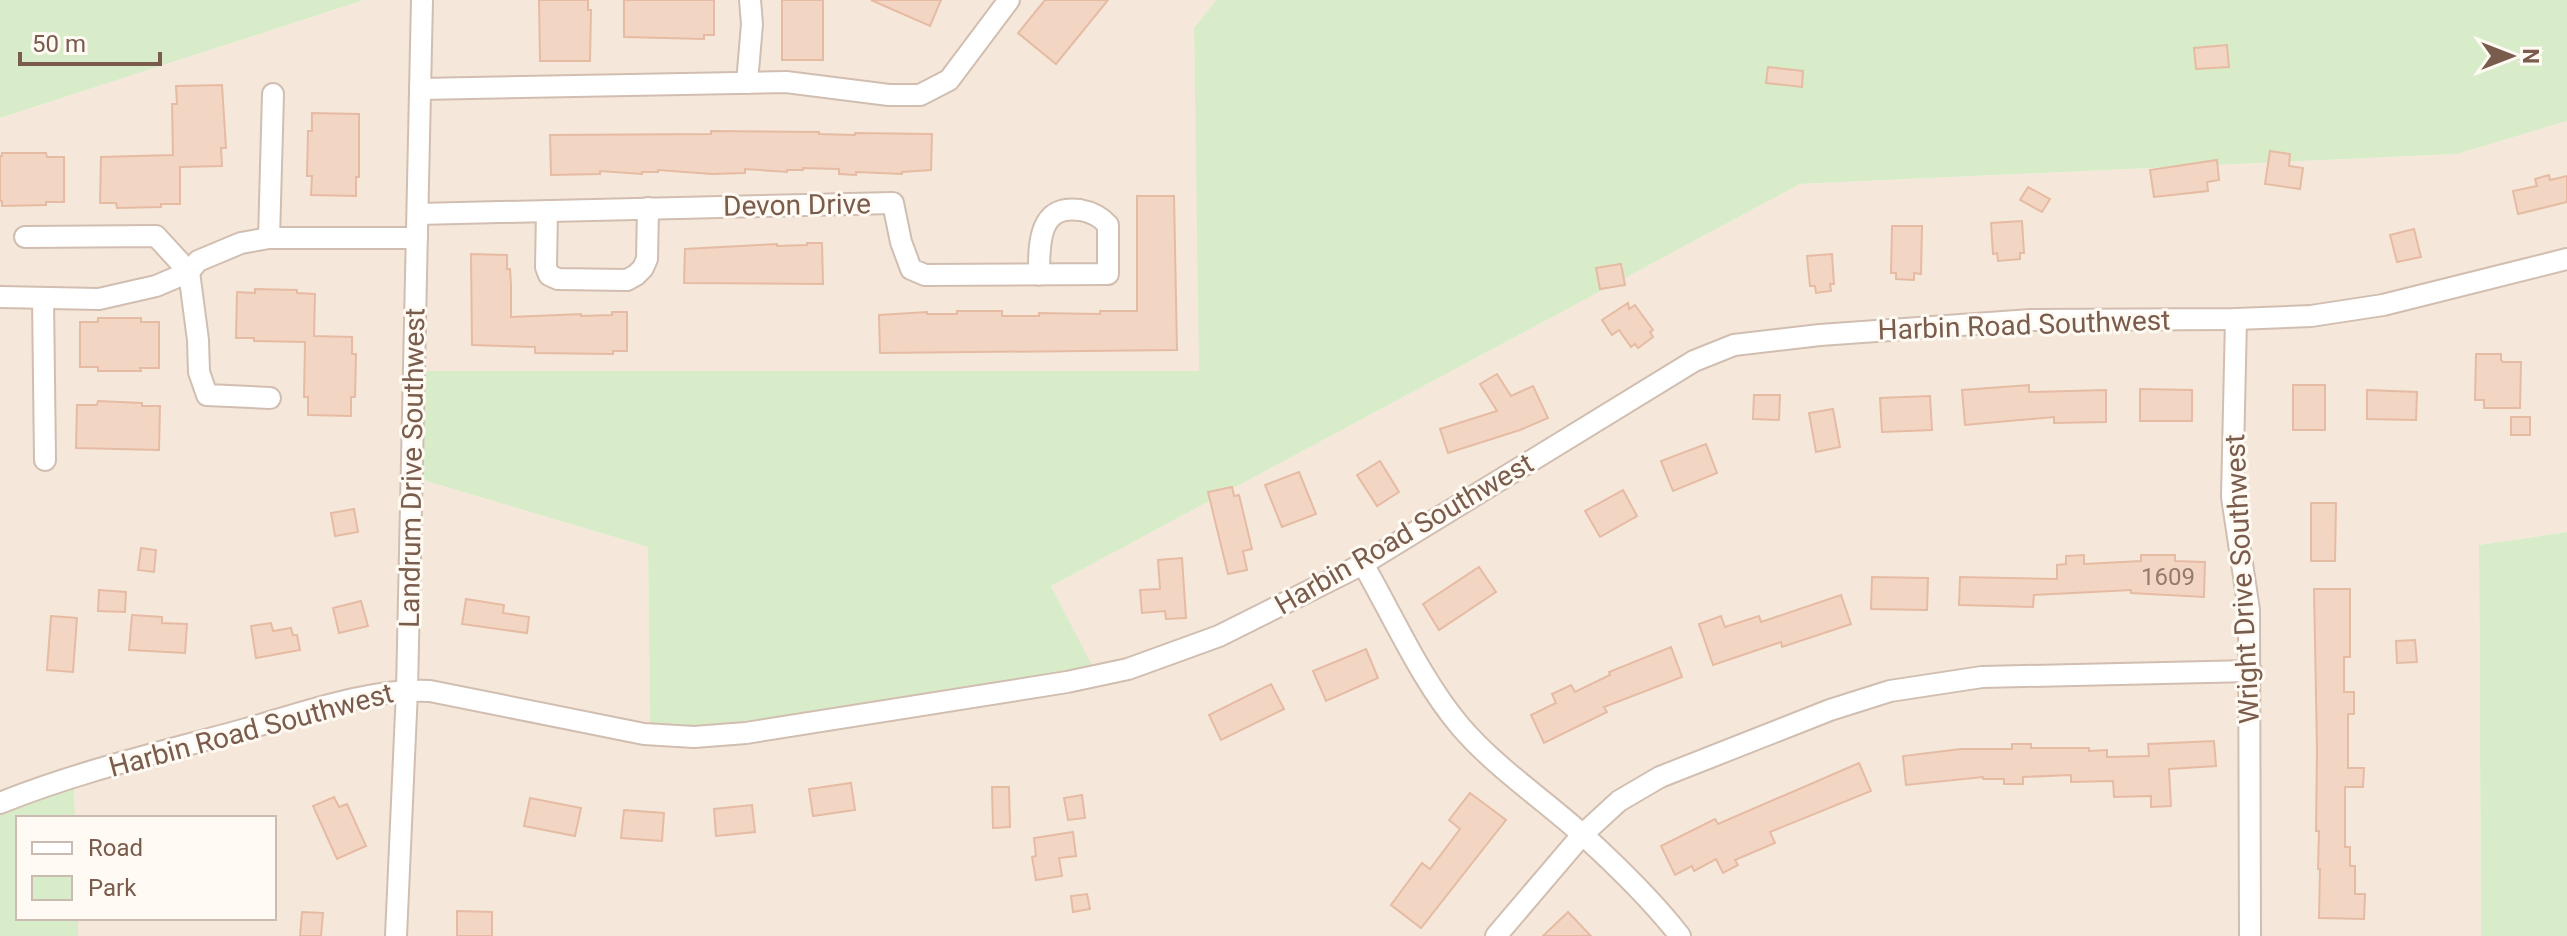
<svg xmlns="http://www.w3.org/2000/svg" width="2567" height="936" viewBox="0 0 2567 936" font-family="Roboto,sans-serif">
  <rect width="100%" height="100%" fill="#fdf6ec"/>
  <polygon fill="#f5e8da" points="364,0 1216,0 1194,28 1200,371 418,371 416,478 648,547 650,730 1097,676 1051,586 1800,184 2457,154 2567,121 2567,532 2479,545 2481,936 78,936 78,918 274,918 274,818 75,818 74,782 0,811 0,118"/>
  <g fill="#d8ecc9">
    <polygon points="0,0 364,0 0,118"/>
    <polygon points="1216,0 2567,0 2567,121 2457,154 1800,184 1051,586 1098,677 707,742 650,730 648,547 416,478 418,371 1199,371 1194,28"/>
    <polygon points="2567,532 2567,936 2481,936 2479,545"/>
    <polygon points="74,781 75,818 18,818 18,918 78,918 78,936 0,936 0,811"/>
  </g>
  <g fill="#f3d5c3" stroke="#e6bba3" stroke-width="2">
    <polygon points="539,0 588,0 588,10 591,10 590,61 540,61"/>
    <polygon points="624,0 714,0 714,35 704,35 704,39 624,37"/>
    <rect x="782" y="0" width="41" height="60"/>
    <polygon points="871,0 941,0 930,26"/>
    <polygon points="1045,0 1108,0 1056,64 1018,33"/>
    <polygon points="2227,45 2229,67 2196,69 2194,48"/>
    <polygon points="1768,67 1803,71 1802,87 1766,83"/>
    <polygon points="222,85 226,148 221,148 222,166 180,167 180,204 161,204 161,207 117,208 116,203 100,203 101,157 173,155 172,104 177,104 176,86"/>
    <polygon points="312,113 359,114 359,177 356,177 356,196 311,195 312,176 307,176 308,131 312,131"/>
    <polygon points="711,131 819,132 819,134 855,135 855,133 932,134 931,170 902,172 902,174 856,172 856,175 839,174 839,169 803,168 803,170 787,170 787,172 745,169 745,173 712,174 658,170 658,172 642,172 642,174 600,171 600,174 551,175 550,135 711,134"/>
    <polygon points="2270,151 2290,154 2289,166 2303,168 2300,189 2265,184"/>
    <polygon points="2,153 46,153 47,157 64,157 64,202 46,202 46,205 2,206 2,201 0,201 0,156 2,156"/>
    <polygon points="2217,160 2219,180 2207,182 2208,191 2154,197 2150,170"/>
    <polygon points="2549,175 2550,180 2567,176 2567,202 2518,214 2513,191 2537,186 2535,179"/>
    <polygon points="2028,187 2050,199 2042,212 2020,200"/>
    <polygon points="1137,196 1174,196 1177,350 880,353 879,315 927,312 927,314 957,314 957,311 1002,311 1002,316 1039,316 1039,313 1100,314 1100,311 1137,311"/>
    <polygon points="2022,221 2024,253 2020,253 2020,259 1998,261 1997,253 1993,254 1991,223"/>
    <polygon points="1892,226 1922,226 1921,274 1914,273 1914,280 1896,279 1896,273 1891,273"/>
    <polygon points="2414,229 2421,257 2397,262 2390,235"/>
    <polygon points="807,243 822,243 823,284 684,283 685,249 777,244 777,246 807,245"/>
    <polygon points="471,254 507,255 507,269 510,269 511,285 511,317 581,314 581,316 612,315 612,312 627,312 627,351 613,351 613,354 535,353 535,347 472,345"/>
    <polygon points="1832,254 1834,284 1830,284 1831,291 1816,293 1815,286 1810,286 1807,256"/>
    <polygon points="1621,264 1625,285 1600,289 1596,268"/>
    <polygon points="255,289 297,290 297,293 315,294 314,336 352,337 352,354 356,354 355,397 351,397 351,416 308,415 308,397 304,397 305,342 254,341 254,338 236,338 237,292 255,293"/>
    <polygon points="1628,303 1629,309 1635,305 1653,330 1650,332 1653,337 1638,348 1635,344 1631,347 1619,330 1612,335 1602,320"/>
    <polygon points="98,318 141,318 141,322 159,322 159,368 140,368 141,371 98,371 98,367 80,367 80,322 98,322"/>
    <polygon points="2476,354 2501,354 2501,360 2503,362 2521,362 2520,408 2484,408 2484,400 2475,400"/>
    <polygon points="1497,374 1511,396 1533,386 1548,418 1520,430 1448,453 1440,429 1497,411 1480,384"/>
    <polygon points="2029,385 2029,392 2106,390 2106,422 2054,423 2054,417 1965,425 1962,390"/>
    <rect x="2293" y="385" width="32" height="45"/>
    <polygon points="2140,389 2192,390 2192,421 2140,421"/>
    <polygon points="2367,390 2417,392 2416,420 2367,419"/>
    <polygon points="1754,395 1780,395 1779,420 1753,419"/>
    <polygon points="1930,396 1932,430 1882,432 1880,398"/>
    <polygon points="98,401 142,403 142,406 160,406 159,450 76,448 77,405 97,405"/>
    <polygon points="1833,409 1840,447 1816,452 1809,413"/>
    <rect x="2511" y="417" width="19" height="18"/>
    <polygon points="1706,444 1717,473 1673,491 1661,461"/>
    <polygon points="1380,461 1399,492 1377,506 1357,475"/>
    <polygon points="1299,472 1316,514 1282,527 1265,485"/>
    <polygon points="1232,487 1234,496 1239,495 1252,549 1243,551 1247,570 1228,574 1208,492"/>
    <polygon points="1623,490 1637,516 1600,537 1585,511"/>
    <polygon points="2311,503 2336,503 2335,561 2311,561"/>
    <polygon points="354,509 358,532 335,536 331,513"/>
    <polygon points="141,548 156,550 154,572 138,570"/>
    <polygon points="2084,555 2084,564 2141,561 2141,555 2175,555 2175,561 2205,562 2204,597 2131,593 2131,590 2034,595 2033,607 1959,605 1960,577 2057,579 2057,565 2066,564 2066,556"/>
    <polygon points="1182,558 1186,618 1166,619 1165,611 1142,613 1140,590 1160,589 1158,560"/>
    <polygon points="1479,567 1496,592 1439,630 1423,604"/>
    <polygon points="1872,577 1928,578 1927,610 1871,609"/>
    <polygon points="2314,589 2350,589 2350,657 2344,657 2344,692 2354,692 2354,714 2348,714 2348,768 2364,768 2363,787 2345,787 2345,847 2350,847 2350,866 2355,866 2355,894 2365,894 2364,919 2319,918 2320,869 2318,869 2319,831 2316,831 2317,749"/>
    <polygon points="99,590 126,592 125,612 98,611"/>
    <polygon points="1841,595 1851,624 1782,647 1781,642 1713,665 1699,624 1721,616 1725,627 1759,616 1761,622"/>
    <polygon points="466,599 504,605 503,613 529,617 527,633 462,624"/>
    <polygon points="361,601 368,626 339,633 333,608"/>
    <polygon points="132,615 162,617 162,623 187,624 185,653 129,650"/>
    <polygon points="51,616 77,618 73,672 47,670"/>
    <polygon points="271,623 273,631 291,628 293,635 297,635 300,650 256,658 251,626"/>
    <polygon points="2415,640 2417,662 2397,663 2396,641"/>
    <polygon points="1671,647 1682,677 1604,707 1607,712 1544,743 1531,715 1556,703 1552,694 1571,685 1575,692 1610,675 1609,672"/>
    <polygon points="1366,649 1378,678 1326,701 1313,671"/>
    <polygon points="1271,684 1284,709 1221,740 1209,715"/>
    <polygon points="2214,741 2216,766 2169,769 2171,806 2151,807 2151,796 2114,797 2113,781 2071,782 2071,775 2023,777 2023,784 2004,784 2004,779 1983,779 1983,777 1906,785 1903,756 1961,749 2012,749 2012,744 2031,744 2031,748 2089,748 2089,751 2107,750 2107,757 2149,756 2148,744"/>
    <polygon points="1859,763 1871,791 1770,832 1775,843 1735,860 1738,865 1723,873 1716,859 1694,871 1692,866 1675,875 1661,846 1715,819 1718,824"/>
    <polygon points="851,783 855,810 813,816 809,789"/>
    <polygon points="992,787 1009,787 1010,827 993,828"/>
    <polygon points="1470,793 1506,820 1421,928 1391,905 1422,863 1430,869 1460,829 1449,820"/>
    <polygon points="1082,795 1085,818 1068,820 1064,798"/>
    <polygon points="334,797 339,807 347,804 366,846 337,859 313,806"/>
    <polygon points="530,798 581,808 575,836 524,826"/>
    <polygon points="752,805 755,832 716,836 714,809"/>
    <polygon points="624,810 664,813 662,841 621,838"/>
    <polygon points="1073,832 1076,856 1059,858 1062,876 1036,880 1032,857 1036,856 1034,838"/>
    <polygon points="1087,894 1090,909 1073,912 1071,896"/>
    <polygon points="457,911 492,912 492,936 457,936"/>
    <polygon points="302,912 323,913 321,936 300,936"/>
    <polygon points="1568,912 1591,936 1543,936"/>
  </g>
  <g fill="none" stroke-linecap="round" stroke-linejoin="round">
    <defs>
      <g id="street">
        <polyline points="747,83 752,24 750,0"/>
        <polyline points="420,89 786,82 889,95 920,95 949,80 1009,0"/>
        <polyline points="547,211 546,267 549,275 558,279 627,280 636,275 643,268 647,259 648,208"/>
        <path d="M 418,214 L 893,203 L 901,242 L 911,269 L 925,275 L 1108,274 L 1108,225 C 1100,216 1092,212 1080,210 C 1038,204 1039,245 1039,275"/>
        <polyline points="25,237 156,236 189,272 198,340 199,372 207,395 270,398"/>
        <polyline points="269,238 273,94"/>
        <polyline points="0,297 99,299 156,286 189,272 198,261 241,243 269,238 417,238"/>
        <polyline points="43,298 45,460"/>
        <polyline points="2236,319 2232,497 2249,610 2250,936"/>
        <path d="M 1363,564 C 1393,616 1421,680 1460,726 C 1496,768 1542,798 1583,835 C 1617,866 1652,900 1680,936"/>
        <path d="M 0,803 C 79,771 163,752 246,729 C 303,713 370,688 430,691 L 644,734 L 694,737 L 746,733 L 1067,682 L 1128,669 L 1219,636 L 1363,564 L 1694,361 L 1734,345 L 1820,335 L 2031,320 L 2236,319 L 2311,316 L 2383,305 L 2567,259"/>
        <polyline points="396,936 407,690 422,0"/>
        <polyline points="1496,936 1582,835 1619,801 1660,777 1830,710 1890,691 1982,677 2251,671"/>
      </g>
    </defs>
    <use href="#street" stroke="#d1beb0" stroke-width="24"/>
    <use href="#street" stroke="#fff" stroke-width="20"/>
  </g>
  <g text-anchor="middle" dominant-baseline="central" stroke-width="6" stroke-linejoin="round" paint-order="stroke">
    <g font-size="24" fill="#987a6a">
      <text x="2168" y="577">1609</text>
    </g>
    <g font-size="28" fill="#7a5c4d" stroke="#fffaf3">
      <text transform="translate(797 205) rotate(-1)">Devon Drive</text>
      <text transform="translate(2024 325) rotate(-2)">Harbin Road Southwest</text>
      <text transform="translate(412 468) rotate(-89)">Landrum Drive Southwest</text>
      <text transform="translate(1404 534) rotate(-30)">Harbin Road Southwest</text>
      <text transform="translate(2242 579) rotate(-93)">Wright Drive Southwest</text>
      <text transform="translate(251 730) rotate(-15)">Harbin Road Southwest</text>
    </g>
  </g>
  <rect x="16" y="816" width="260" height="104" fill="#fffaf3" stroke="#cabbb1" stroke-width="2"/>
  <rect x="32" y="842" width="40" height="12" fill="#ffffff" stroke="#cabbb1" stroke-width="2"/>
  <text x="88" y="856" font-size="24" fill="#7a5c4d">Road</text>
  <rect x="32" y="876" width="40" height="24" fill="#d8ecc9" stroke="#cabbb1" stroke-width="2"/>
  <text x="88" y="896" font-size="24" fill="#7a5c4d">Park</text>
  <g transform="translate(2511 56) rotate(90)" stroke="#fffaf3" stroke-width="6" paint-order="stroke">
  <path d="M0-6L14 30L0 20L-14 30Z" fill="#7a5c4d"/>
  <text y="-12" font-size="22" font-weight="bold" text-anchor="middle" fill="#7a5c4d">N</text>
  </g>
  <path d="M20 52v12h140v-12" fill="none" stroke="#7a5c4d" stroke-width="4"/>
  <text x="32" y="52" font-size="24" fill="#7a5c4d" stroke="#fffaf3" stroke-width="6" paint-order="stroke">50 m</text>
</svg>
